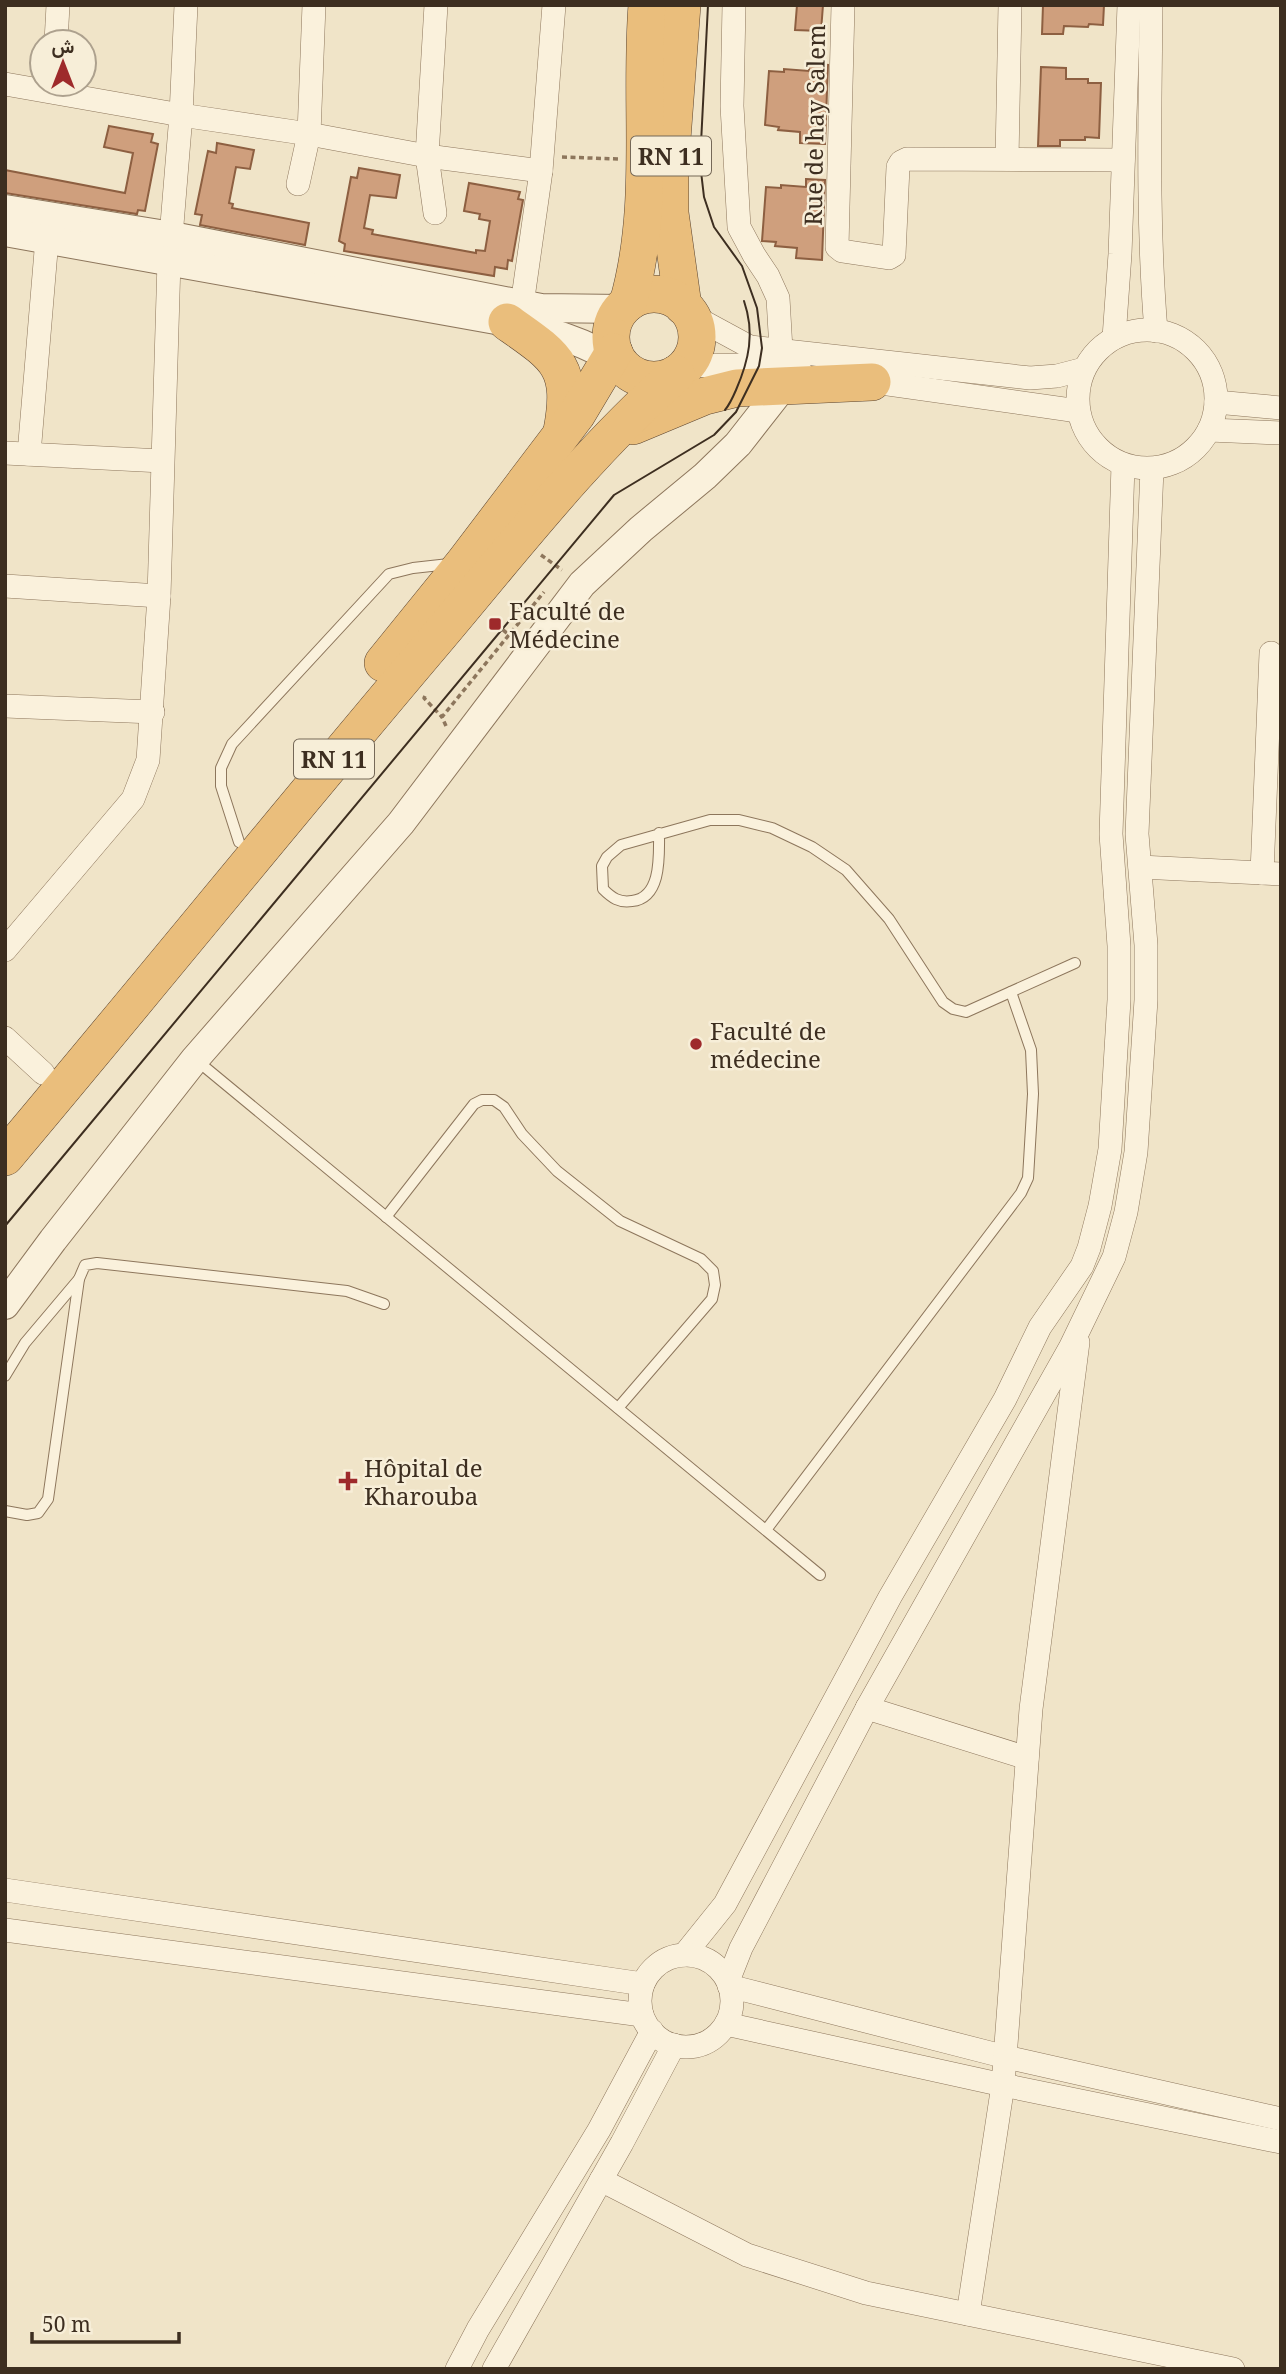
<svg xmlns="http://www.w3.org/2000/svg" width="1286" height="2374" viewBox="0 0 1286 2374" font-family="'Noto Serif',Vazirmatn,serif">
  <rect width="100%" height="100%" fill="#f0e4c8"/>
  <g fill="#cf9f7d" stroke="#8d5f41" stroke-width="2">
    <polygon points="797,5 823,5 821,31 795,30"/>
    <polygon points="1043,5 1104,5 1103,25 1089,24 1088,27 1064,26 1063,34 1042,34"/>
    <polygon points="809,63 828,65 825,144 800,143 800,132 778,130 779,127 765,125 769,71 784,72 784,69 809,71"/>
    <polygon points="1041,67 1066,68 1066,79 1088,79 1088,83 1101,83 1099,138 1085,137 1085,140 1060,140 1060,146 1038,146"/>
    <polygon points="109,126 153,134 151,142 158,144 145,211 138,210 137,214 5,193 5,170 125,193 133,153 104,147"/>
    <polygon points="217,143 254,150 250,169 236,167 229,203 233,204 232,208 309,223 305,245 200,225 202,215 195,214 208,151 216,153"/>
    <polygon points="359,168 400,175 396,198 370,195 364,228 373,230 372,234 476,253 476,250 485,251 490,221 479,219 480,214 464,211 469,183 520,192 518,199 523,200 512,261 508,260 507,269 495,267 494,276 344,251 345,244 339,241 351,177 357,178"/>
    <polygon points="806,179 825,180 822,260 796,258 797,248 775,246 776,242 762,241 766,187 781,188 781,185 806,187"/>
  </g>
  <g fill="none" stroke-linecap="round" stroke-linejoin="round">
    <defs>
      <g id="service">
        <path d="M 659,833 C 659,855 662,898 632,901 C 619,903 612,898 603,889 L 602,866 L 607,857 L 621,845 L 710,820 L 739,820 L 772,828 L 812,847 L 846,870 L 889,919 L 943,1002 L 953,1009 L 966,1012 L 1075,963"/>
        <polyline points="239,842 221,786 221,768 232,744 389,574 413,568 449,564"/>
        <polyline points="195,1059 820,1575"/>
        <polyline points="386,1217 474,1104 482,1100 494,1100 504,1107 522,1134 557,1171 620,1221 701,1259 713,1271 715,1285 712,1299 618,1408"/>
        <polyline points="5,1376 25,1343 79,1279"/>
        <polyline points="5,1511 27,1515 38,1513 48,1499 79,1279 85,1265 97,1263 347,1291 384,1304"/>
        <polyline points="766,1530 1021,1193 1028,1178 1033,1094 1031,1050 1011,992"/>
      </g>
      <g id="minor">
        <polyline points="734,5 732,106 739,227 754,255 768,276 778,298 781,350"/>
        <polyline points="843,5 837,247 842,251 889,258 894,255 898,167 901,162 907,159 1123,160"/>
        <path d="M 1151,5 C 1150,114 1147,222 1156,331"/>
        <polyline points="56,42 58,5"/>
        <polyline points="5,84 181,115 309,134 427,156 541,171"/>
        <polyline points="1007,159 1010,5"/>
        <polyline points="298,184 309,134 314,5"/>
        <polyline points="435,213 427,156 436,5"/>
        <polyline points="522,305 541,171 554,5"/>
        <polyline points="691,315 750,347 1030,378 1057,376 1084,369"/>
        <circle cx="1147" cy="399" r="69"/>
        <polyline points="1114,338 1120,254 1129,5"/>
        <polyline points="686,366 747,365 801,372"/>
        <polyline points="860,380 1078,411"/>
        <polyline points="1216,402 1281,408"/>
        <polyline points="1209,430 1281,433"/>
        <polyline points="5,453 162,461"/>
        <polyline points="29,454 47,239"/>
        <polyline points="5,586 159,596"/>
        <polyline points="5,706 153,712"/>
        <polyline points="1140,867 1281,874"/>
        <polyline points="1262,873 1271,653"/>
        <polyline points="5,950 133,799 148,760 159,596 169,261 181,115 186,5"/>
        <polyline points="5,1038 43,1073"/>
        <polyline points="867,1708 1027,1758"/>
        <polyline points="5,1890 643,1984"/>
        <polyline points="5,1930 642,2015"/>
        <polyline points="684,1955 725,1904 890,1597 1005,1399 1040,1327 1082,1266 1089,1248 1100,1206 1110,1149 1119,1000 1119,946 1111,834 1123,465"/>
        <circle cx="686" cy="2001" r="46"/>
        <polyline points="728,1981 741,1948 867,1708 1070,1348 1114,1257 1126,1212 1136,1152 1146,1000 1146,945 1137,834 1152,469"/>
        <polyline points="729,1986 1006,2057 1281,2119"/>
        <polyline points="726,2024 1003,2085 1281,2142"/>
        <polyline points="601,2180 747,2255 866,2293 1233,2369"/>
        <polyline points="968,2314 1003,2085 1031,1709 1078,1342"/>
        <polyline points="457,2369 478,2329 599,2130 652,2031"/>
        <polyline points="494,2369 622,2143 674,2045"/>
      </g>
      <g id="tertiary">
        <polyline points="5,209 172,236 541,308 622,309"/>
        <path d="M 5,232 L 507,322 C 550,332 587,341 623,366"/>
        <polyline points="5,1305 53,1240 195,1059 401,823 582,584 641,529 705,476 738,444 785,384"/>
      </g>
      <g id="trunk">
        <polyline points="682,5 670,166 670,213 683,306"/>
        <circle cx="654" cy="337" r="43"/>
        <path d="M 628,303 C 656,205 639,105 647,5"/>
        <path d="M 507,322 C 557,357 574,366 562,431"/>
        <polyline points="633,426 705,396 737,388 872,382"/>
        <polyline points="383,663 464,563 577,414 614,352"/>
        <path d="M 5,1157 C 148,987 288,814 432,644 C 510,552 585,454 676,374"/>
      </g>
    </defs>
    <use href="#service" stroke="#8d765c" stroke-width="12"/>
    <use href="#minor" stroke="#8d765c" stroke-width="24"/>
    <use href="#tertiary" stroke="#8d765c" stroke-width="30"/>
    <use href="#trunk" stroke="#5b4430" stroke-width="38"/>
    <g stroke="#8d765c" stroke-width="3.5" stroke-dasharray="5 3.5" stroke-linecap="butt">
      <polyline points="562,157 618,159"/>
      <polyline points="541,555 562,570"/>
      <polyline points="490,619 509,635"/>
      <polyline points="425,696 424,698 442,717"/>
      <polyline points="446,726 442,717 544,592"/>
    </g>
    <use href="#service" stroke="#faf1dc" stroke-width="10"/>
    <use href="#minor" stroke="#faf1dc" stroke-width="23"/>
    <use href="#tertiary" stroke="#faf1dc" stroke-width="28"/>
    <use href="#trunk" stroke="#eabe7c" stroke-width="37"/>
    <g stroke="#3d2e20" stroke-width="2">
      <path d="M 725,410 C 730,404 733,397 736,390 C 749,360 755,333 744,301"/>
      <polyline points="5,1226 614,495 714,435 736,412 759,366 762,348 757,308 742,266 714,227 704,197 700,163 708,5"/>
    </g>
  </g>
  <g fill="#9e2a2b" stroke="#f7eed8" stroke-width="2.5">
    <rect x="488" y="617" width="14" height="14" rx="3.5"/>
    <circle cx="696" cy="1044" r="7"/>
    <path d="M344.5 1470.5h7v7h7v7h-7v7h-7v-7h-7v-7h7z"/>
  </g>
  <g text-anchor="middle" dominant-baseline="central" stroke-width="5" stroke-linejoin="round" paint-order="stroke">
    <g fill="#f7eed8" stroke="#756857" stroke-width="2">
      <rect x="631" y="136.5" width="80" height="39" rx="5"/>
      <rect x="294" y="739.5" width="80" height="39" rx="5"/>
    </g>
    <g font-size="23" font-weight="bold" fill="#3d2e20">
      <text x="671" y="156">RN 11</text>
      <text x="334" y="759">RN 11</text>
    </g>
    <g font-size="24" fill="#3d2e20" stroke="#f7eed8">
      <text transform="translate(814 125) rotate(-89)">Rue de hay Salem</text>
    </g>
    <g font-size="24" fill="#3d2e20" stroke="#f7eed8" text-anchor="start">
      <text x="509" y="610">Faculté de<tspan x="509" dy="28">Médecine</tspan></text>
      <text x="710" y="1030">Faculté de<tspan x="710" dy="28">médecine</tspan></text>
      <text x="364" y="1467">Hôpital de<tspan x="364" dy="28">Kharouba</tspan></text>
    </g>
  </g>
  <rect width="1286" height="2374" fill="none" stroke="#3d2e20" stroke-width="14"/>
  <g transform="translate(63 63)"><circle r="33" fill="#f7eed8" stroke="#ada18e" stroke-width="2"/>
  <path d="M0-5L12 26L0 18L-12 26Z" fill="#9e2a2b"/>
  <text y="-10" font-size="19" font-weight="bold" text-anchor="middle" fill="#3d2e20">ش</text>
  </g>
  <path d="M32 2332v10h147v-10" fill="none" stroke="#3d2e20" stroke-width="3.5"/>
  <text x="42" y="2332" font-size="21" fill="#3d2e20" stroke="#f7eed8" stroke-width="5" paint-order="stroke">50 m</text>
</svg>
